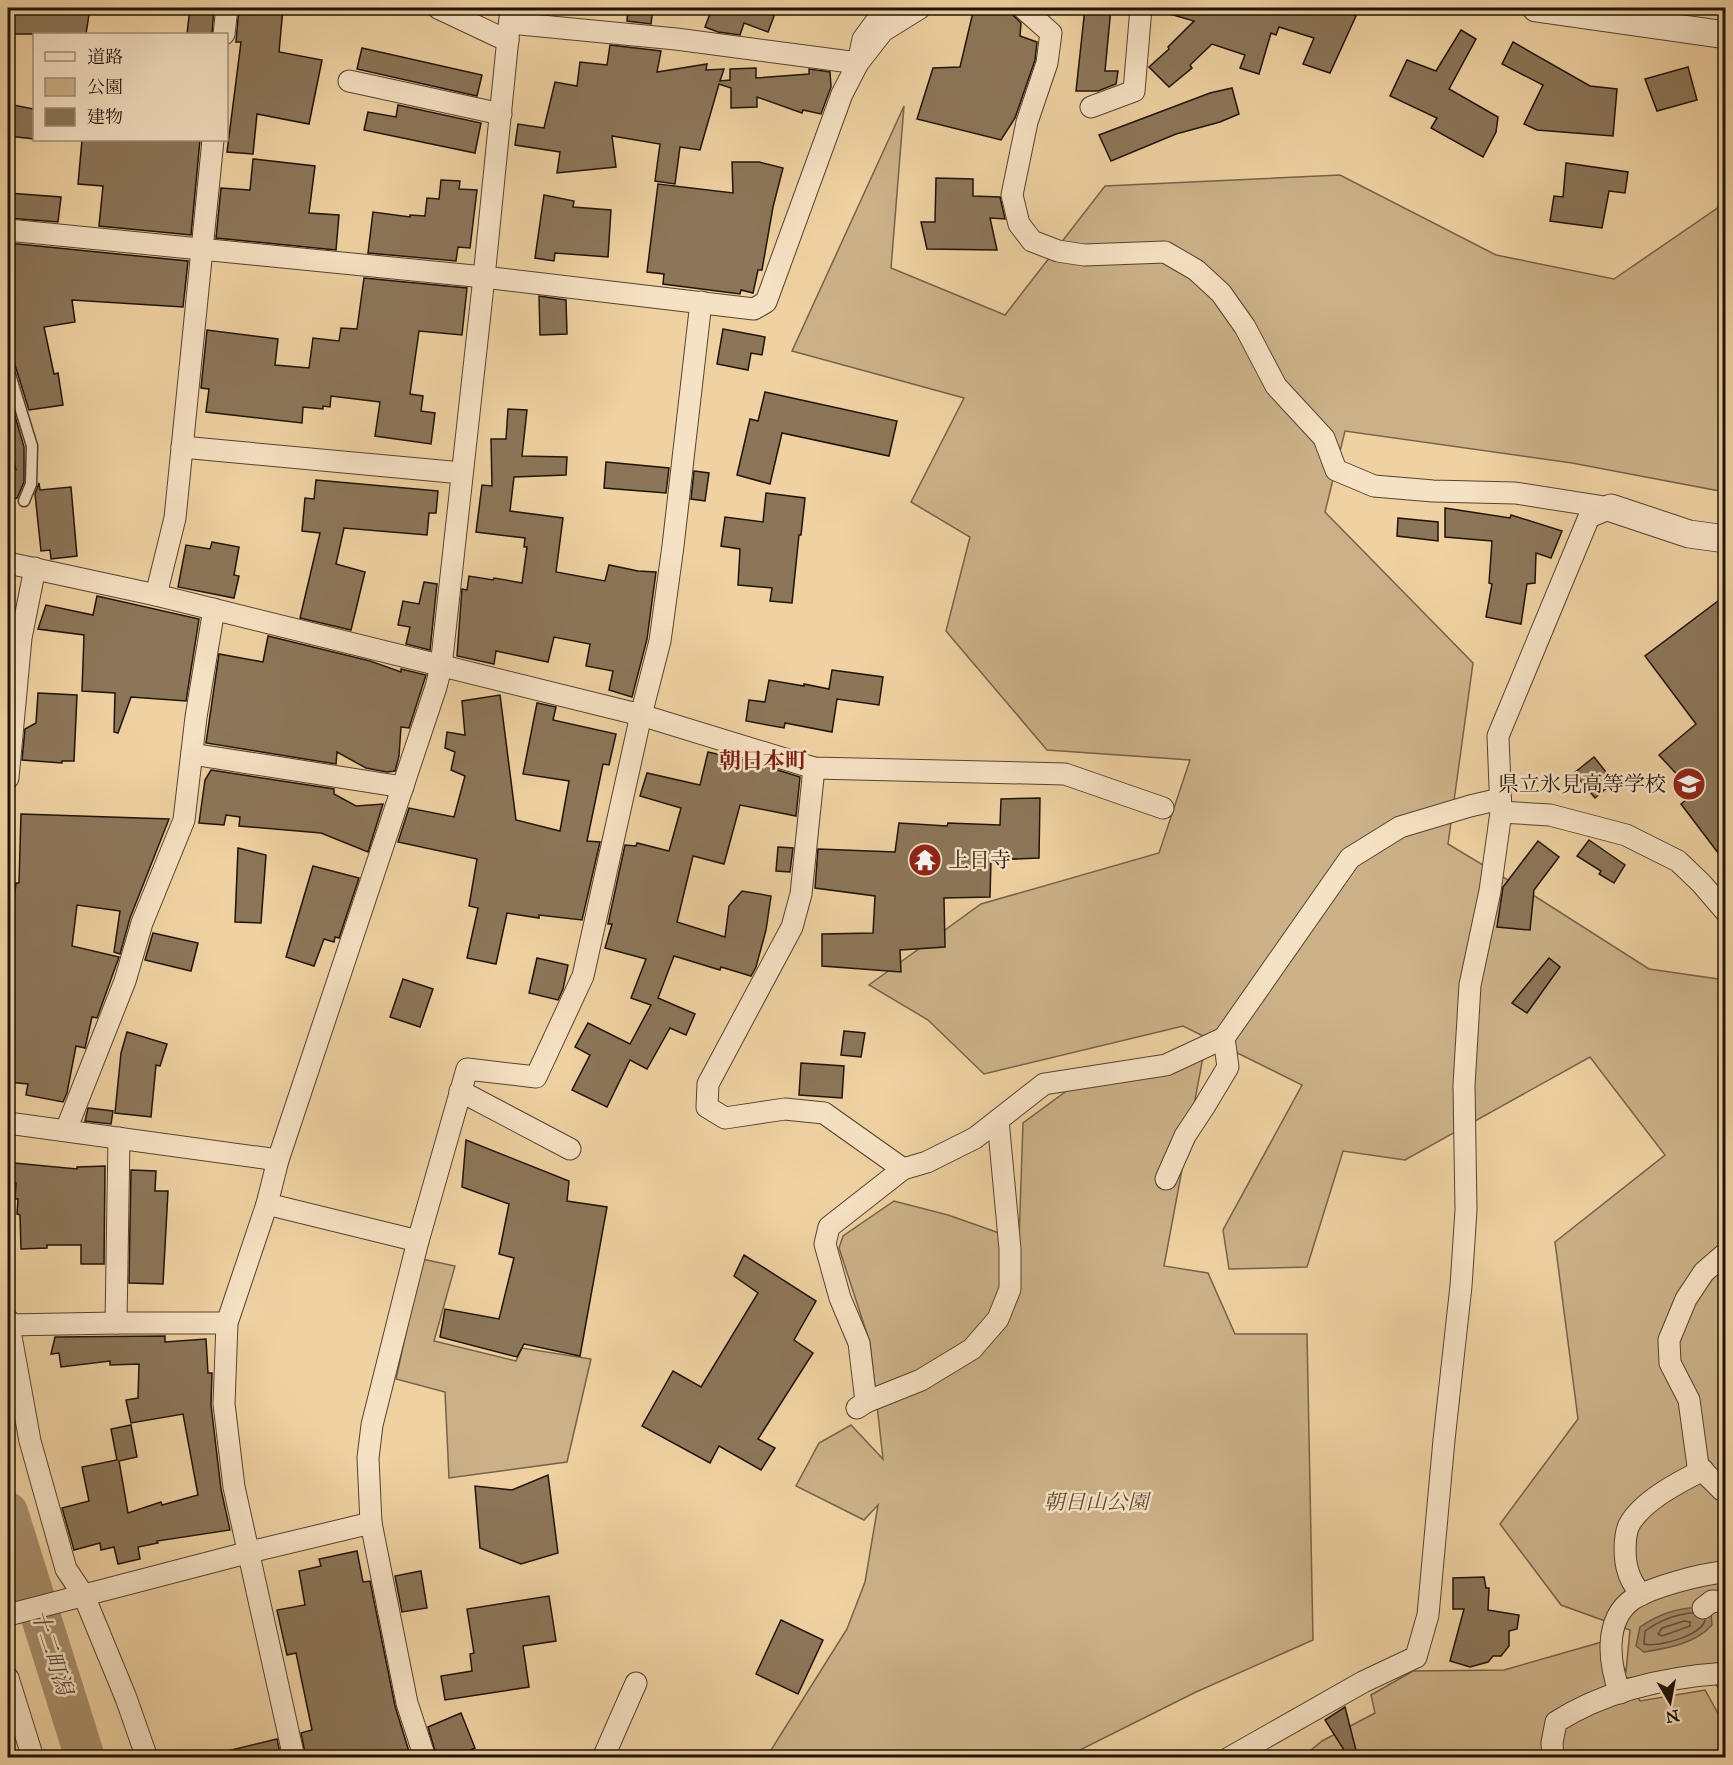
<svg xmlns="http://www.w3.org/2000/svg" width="1733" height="1765" viewBox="0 0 1733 1765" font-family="'IM FELL Great Primer','Noto Serif JP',serif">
  <rect width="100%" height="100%" fill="#efd1a2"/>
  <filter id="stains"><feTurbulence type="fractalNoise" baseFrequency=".00333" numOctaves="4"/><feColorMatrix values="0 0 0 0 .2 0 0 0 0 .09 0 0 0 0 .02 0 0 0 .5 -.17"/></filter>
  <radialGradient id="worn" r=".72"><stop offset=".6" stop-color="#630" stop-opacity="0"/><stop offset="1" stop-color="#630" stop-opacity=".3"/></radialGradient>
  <g fill="#ccb188" stroke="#766249" stroke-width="1.5">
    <polygon points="904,106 891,268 1005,315 1105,186 1340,175 1496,255 1614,279 1725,203 1725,492 1572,463 1345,431 1325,512 1473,663 1448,844 1533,895 1649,969 1725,980 1725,1700 1713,1679 1628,1678 1640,1701 1705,1690 1725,1726 1725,1757 1303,1757 1322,1741 1375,1713 1371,1695 1413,1671 1504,1670 1609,1640 1626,1671 1630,1630 1561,1605 1500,1524 1578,1419 1555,1242 1665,1155 1590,1057 1405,1160 1343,1151 1307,1267 1229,1269 1223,1230 1302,1085 1183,1026 984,1074 928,1020 869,985 981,904 1159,853 1190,760 1047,750 946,631 970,537 911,502 964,398 792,351"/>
    <polygon points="1203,1057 1164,1266 1208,1273 1235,1334 1307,1334 1313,1640 1196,1692 1066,1757 766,1758 847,1629 865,1582 878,1505 864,1520 796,1486 819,1443 851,1425 883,1459 870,1343 839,1248 843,1236 894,1201 948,1215 1019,1240 1023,1123 1072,1087"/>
    <polygon points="422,1259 455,1266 434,1341 516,1361 522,1348 591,1359 567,1462 449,1478 445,1392 396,1379"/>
  </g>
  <path fill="#a9906e" stroke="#725e46" stroke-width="1.5" d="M 1701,1607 L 1711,1612 L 1712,1625 C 1695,1644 1668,1648 1644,1652 L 1636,1646 L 1640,1627 C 1659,1614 1677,1608 1701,1607 Z"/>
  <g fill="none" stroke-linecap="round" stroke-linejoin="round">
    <g stroke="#64523c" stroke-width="1.5">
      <path d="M 1693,1613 C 1675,1614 1659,1621 1645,1631 L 1644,1644 C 1658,1648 1702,1635 1705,1620"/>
      <polygon points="1684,1621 1690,1622 1690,1626 1662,1636 1658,1634 1662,1628"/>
    </g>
    <polyline stroke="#a9906e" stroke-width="40" points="8,1512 85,1758"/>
  </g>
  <g fill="#8c7659" stroke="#20130a" stroke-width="1.5">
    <polygon points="8,8 90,8 86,34 8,34"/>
    <polygon points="190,8 214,8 212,34 187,34"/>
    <polygon points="239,8 283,8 279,52 322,60 309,124 257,114 253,154 227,152 241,42 236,42"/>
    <polygon points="628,8 653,8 651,24 627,21"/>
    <polygon points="706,8 777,8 768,32 744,23 740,35 718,32 705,27 711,11 706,9"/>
    <polygon points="974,8 1012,14 1021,23 1020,36 1037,42 1035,60 1015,118 1001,140 917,119 933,68 960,67"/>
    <polygon points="1085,8 1111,8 1105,71 1118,71 1116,84 1098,91 1076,91"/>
    <polygon points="1164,8 1336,8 1356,16 1330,73 1303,64 1314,38 1279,27 1276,35 1271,33 1259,74 1240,68 1245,55 1212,44 1190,65 1192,68 1169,87 1149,67 1169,49 1168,47 1194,21 1163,12"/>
    <polygon points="1461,30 1476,39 1449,89 1498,117 1496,132 1483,157 1431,128 1437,118 1390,96 1407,60 1436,71"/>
    <polygon points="1513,42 1590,86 1617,89 1613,136 1537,130 1524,124 1543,85 1502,64"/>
    <polygon points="610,45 661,51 657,72 707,64 706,70 724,69 720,81 730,80 730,69 756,68 756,78 809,74 809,69 830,72 831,87 821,114 803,110 802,113 757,97 757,107 731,108 731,88 719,84 700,150 680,147 675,184 655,181 660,144 612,136 616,167 557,173 560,152 515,145 518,124 544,128 555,82 577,86 580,62 607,65"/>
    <polygon points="362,48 482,75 477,96 357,69"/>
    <polygon points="1688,67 1697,100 1657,111 1645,79"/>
    <polygon points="1232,88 1239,114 1220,122 1176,134 1111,161 1099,135 1210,93"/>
    <polygon points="8,104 34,109 34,139 8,136"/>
    <polygon points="398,105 481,123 475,153 364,130 368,112 396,117"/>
    <polygon points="82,140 200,140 191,235 99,226 103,186 78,184"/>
    <polygon points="253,159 315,166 309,213 339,215 336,250 216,238 221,188 250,190"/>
    <polygon points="732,162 759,162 783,168 773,207 762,270 758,270 753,293 741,290 740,294 663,284 664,274 647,272 658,184 733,193"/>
    <polygon points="1566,163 1628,172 1625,193 1609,191 1602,228 1550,221 1554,196 1563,197"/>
    <polygon points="936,178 973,179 973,196 1000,197 1005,219 990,218 997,250 927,249 921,222 935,222"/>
    <polygon points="441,180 460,181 459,189 477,190 470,248 458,247 456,261 368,253 373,212 410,217 410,215 425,216 427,198 439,199"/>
    <polygon points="8,193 61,197 58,222 8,218"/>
    <polygon points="544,195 574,201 573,207 611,210 608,257 555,253 554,261 535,258"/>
    <polygon points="8,243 188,261 183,307 72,300 75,322 44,327 54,374 58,373 63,405 29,410 15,365 8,331"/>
    <polygon points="364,278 467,288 462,335 419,331 410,394 423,396 421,411 435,413 431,444 375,436 380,402 331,396 330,407 323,406 323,409 303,407 302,423 206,412 209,389 201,388 207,330 278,339 275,365 309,368 313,338 339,341 341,328 357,329"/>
    <polygon points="539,296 566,300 567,334 540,335"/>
    <polygon points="723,329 765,337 762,355 751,353 748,370 717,364"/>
    <polygon points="8,392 24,447 24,482 17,498 8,500 8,472 16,470 8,428"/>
    <polygon points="765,392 897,421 889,456 782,433 770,484 737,475 750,419 758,421"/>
    <polygon points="508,409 527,410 522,456 567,457 566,475 514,477 510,511 563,518 556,572 605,581 609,565 638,571 656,572 647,639 632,697 609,690 613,671 586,666 590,644 554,637 548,662 496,651 494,664 457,656 462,589 467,590 469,576 493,580 494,578 522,583 527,547 524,547 525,538 476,532 482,485 492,486 491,439 506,439"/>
    <polygon points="606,462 669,468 666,493 604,488"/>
    <polygon points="694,471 709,473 705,501 691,499"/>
    <polygon points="316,480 438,491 436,513 429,513 427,535 344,528 336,564 365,572 351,630 300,618 320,533 302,531 305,498 314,499"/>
    <polygon points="39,483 40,490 71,487 77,556 51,559 50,550 41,551 35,494"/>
    <polygon points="766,493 805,498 801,535 799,535 792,603 770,601 772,588 738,585 740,549 721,546 725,517 763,522"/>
    <polygon points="1445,508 1510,518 1511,515 1562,531 1551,558 1536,553 1535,583 1527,584 1521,624 1486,617 1492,584 1489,583 1492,541 1445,537"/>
    <polygon points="1398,518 1438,522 1438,541 1397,536"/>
    <polygon points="212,542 239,547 234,575 239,576 234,598 178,587 186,545 210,549"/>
    <polygon points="424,582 437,584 430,650 406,644 410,627 398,625 403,601 419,604"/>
    <polygon points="97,596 199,619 186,701 131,697 118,733 114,732 115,693 82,691 84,635 38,629 46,605 93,615"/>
    <polygon points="1718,601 1725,610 1725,862 1681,804 1694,793 1659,755 1696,724 1645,656"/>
    <polygon points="268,636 370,661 401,672 401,669 426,675 409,728 401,727 399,756 395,771 387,772 366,768 337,752 336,764 206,743 219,654 263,662"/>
    <polygon points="832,670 883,677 879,705 837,699 832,732 785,723 784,728 746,721 749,700 765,702 769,680 804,686 804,684 829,689"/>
    <polygon points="38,693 77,695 74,761 62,761 62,763 22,760 25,729 36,723"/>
    <polygon points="500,695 516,820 560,831 569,781 523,774 537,703 556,707 553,720 616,734 609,765 603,764 587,841 600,842 582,920 539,915 539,918 507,913 496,964 467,958 478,908 469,906 477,859 398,842 409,808 454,817 465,776 451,770 455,752 445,748 447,732 465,735 462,701"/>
    <polygon points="708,752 752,762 800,777 796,816 740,805 724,864 693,856 677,922 725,937 729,906 742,891 771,896 766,930 756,967 751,976 721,967 720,970 674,956 658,998 695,1014 686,1035 670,1028 647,1069 630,1060 607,1107 572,1090 590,1055 575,1047 588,1023 630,1044 651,1005 631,998 646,959 605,948 612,924 608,924 625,845 636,846 637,843 669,851 681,808 640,796 647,773 700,785"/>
    <polygon points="1594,757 1614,782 1595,798 1574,773"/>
    <polygon points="211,770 334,789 334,794 356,806 383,804 368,852 321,833 239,826 240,817 226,815 224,825 199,823 205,780"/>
    <polygon points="1040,798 1039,858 991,860 990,897 944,898 945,947 900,950 901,972 822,966 822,934 873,933 875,896 815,888 818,849 895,852 899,823 947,826 948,823 1000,825 1001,799"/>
    <polygon points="21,814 169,819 130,918 120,954 114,952 120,911 77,905 72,946 119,957 97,1018 92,1017 85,1048 76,1046 67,1093 63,1102 26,1095 28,1084 8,1082 9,1066 8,1066 8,1036 12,1007 8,1007 8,981 14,926 11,926 16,883 19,883"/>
    <polygon points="1589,840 1625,865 1614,883 1599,874 1601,871 1577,856"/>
    <polygon points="1538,841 1559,857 1534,890 1530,930 1497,927 1503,887"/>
    <polygon points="778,847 793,848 790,872 776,871"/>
    <polygon points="238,848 266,855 261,923 235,922"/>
    <polygon points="313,866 359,878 339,938 335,937 334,942 324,939 314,966 286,957"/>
    <polygon points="153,933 198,943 191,971 145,960"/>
    <polygon points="537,958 568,965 563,989 558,1000 529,993"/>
    <polygon points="1549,958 1560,967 1527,1013 1512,1003"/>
    <polygon points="403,979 433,989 420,1027 390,1017"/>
    <polygon points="844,1031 865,1033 861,1057 841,1055"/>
    <polygon points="127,1032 167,1044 160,1066 156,1065 151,1117 115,1113 121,1053"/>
    <polygon points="801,1063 844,1066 842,1098 799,1095"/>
    <polygon points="88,1108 113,1111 111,1124 85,1121"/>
    <polygon points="466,1140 569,1181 567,1201 607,1207 580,1356 524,1344 517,1357 440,1337 445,1309 499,1319 514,1258 499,1254 509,1204 462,1187"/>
    <polygon points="14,1163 77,1169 77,1167 105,1166 104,1264 81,1264 81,1245 47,1245 47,1248 21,1249 20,1215 17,1214 18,1199 15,1199 16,1183 12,1182"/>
    <polygon points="131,1170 156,1171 155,1191 168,1191 163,1284 129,1283"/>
    <polygon points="744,1255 816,1301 794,1340 813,1353 758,1439 775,1448 761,1470 719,1446 710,1463 642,1426 673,1371 701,1387 758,1293 734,1276"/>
    <polygon points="165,1336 165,1342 206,1339 208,1373 212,1373 211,1405 221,1489 230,1530 157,1541 158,1543 138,1547 140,1559 118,1564 114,1547 101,1550 100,1543 74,1550 62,1508 89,1501 82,1467 117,1460 111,1429 131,1425 137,1457 119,1461 128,1513 161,1502 162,1505 198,1495 183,1414 131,1423 126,1400 138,1398 139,1364 110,1365 110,1361 61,1367 59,1353 51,1354 55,1337"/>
    <polygon points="548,1475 558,1553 521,1564 480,1548 475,1486 512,1490"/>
    <polygon points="357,1551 363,1582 370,1581 395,1706 411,1758 306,1758 301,1733 312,1730 296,1653 287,1655 277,1610 305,1605 299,1571 321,1566 319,1559"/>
    <polygon points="421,1571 427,1608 402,1612 395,1576"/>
    <polygon points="1484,1577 1486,1588 1489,1588 1488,1610 1519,1615 1517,1629 1509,1631 1509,1646 1501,1656 1493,1656 1488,1662 1470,1667 1450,1661 1464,1609 1453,1609 1453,1578"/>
    <polygon points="549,1596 556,1641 523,1646 529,1687 445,1700 441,1676 472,1671 470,1654 474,1653 467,1609"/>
    <polygon points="781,1620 823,1640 798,1694 756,1674"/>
    <polygon points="1345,1707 1358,1758 1349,1758 1325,1720"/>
    <polygon points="461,1713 475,1748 452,1758 437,1758 428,1727"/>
    <polygon points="277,1739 281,1758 228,1758 227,1751"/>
  </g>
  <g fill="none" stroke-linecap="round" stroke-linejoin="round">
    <defs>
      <polyline id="service" points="8,368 32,446 31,484 24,501"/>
      <g id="minor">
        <polyline points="438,8 508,41"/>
        <polyline points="1023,8 1051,33 1047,63 1027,122 1012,195 1019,224 1032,241 1058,251 1084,255 1165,252 1196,270 1221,293 1245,327 1276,386 1324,438 1336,470 1374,486 1433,491 1515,493 1611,508"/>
        <polyline points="510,23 676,39 858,63 863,39 886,8"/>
        <polyline points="224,34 227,8"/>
        <polyline points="349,81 501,114"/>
        <polyline points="1091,107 1134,91 1141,8"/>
        <polyline points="8,230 484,277 754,309 766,302 842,94 858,63 883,31 920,8"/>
        <polyline points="182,447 462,473"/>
        <polyline points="8,563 156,595 641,715 814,768 1065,774 1163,808"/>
        <polyline points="156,595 175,518 213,140"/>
        <polyline points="192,754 403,787"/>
        <polyline points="814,768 801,894 792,927 708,1084 707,1107 725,1118 785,1109 824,1113 903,1169 927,1162 975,1138 1044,1084 1166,1065 1224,1038 1350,858 1400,827 1470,806 1500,799"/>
        <polyline points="8,778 21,638 35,568"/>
        <polyline points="1501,812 1550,815 1626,835 1678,861 1701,883 1726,912"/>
        <polyline points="460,1091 570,1149"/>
        <polyline points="8,1123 278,1160"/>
        <polyline points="66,1130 125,981 142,923 184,820 196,717 214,609"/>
        <polyline points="119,1138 116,1323 227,1323"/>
        <polyline points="1166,1179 1185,1136 1204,1107 1228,1067 1224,1038"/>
        <polyline points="267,1204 418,1241"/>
        <polyline points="1726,1253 1704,1272 1686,1299 1669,1340 1670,1363 1689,1400 1698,1466 1722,1490 1726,1490"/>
        <polyline points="8,1320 30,1441 66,1569 84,1596 126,1698 147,1758"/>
        <polyline points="8,1325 116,1323"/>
        <polyline points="866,1402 921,1380 972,1349 998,1319 1010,1289 1010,1249 998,1120"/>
        <polyline points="857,1408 866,1402 859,1343 840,1298 825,1244 829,1227 903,1169"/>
        <path d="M 1641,1595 C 1636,1588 1630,1580 1628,1571 C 1624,1559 1624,1536 1629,1525 C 1642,1501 1679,1482 1703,1470"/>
        <polyline points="1703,1608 1712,1601 1726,1602"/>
        <polyline points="8,1615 250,1552 371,1523"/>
        <polyline points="8,1678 33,1758"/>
        <path d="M 1620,1693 C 1609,1664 1603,1620 1633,1599 C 1646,1591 1662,1586 1676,1582 C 1693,1577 1708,1573 1726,1572"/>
        <polyline points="294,1758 234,1487 224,1404 227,1323 267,1204 278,1160 436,687 441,667 484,277 511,8"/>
        <polyline points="425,1758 407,1703 371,1523 368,1458 372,1425 418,1241 467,1069 536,1077 583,976 641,715 660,641 673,546 701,302"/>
        <polyline points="603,1758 636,1683"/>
        <polyline points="1229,1758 1363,1682 1416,1657 1428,1615 1444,1440 1461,1286 1466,1210 1464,1085 1470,985 1490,891 1501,812 1498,736 1589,517 1611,508"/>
        <path d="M 1553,1758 L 1552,1743 L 1556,1722 C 1606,1690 1667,1677 1726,1673"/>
      </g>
      <g id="tertiary">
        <polyline points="1536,8 1726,35"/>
        <polyline points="1611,508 1689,534 1726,539"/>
      </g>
    </defs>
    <use href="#service" stroke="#544230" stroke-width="13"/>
    <use href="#minor" stroke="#544230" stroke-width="23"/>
    <use href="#tertiary" stroke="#544230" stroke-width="29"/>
    <use href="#service" stroke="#f5e1c3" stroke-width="10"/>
    <use href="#minor" stroke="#f5e1c3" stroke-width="21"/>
    <use href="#tertiary" stroke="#f5e1c3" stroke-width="27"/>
  </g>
  <defs>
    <symbol id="school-disc" viewBox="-11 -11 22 22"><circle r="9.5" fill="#8f2418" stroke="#f5e1c3"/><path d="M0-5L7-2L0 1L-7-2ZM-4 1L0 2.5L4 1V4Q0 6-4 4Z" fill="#fff"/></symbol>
    <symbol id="temple-disc" viewBox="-11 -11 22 22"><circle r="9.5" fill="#8f2418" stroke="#f5e1c3"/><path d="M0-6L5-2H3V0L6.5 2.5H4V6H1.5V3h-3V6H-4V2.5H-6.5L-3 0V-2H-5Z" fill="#fff"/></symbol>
  </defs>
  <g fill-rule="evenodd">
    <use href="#school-disc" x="1670" y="765" width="38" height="38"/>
    <use href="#temple-disc" x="906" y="841" width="38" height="38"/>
  </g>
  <g text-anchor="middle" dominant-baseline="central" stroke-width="5" stroke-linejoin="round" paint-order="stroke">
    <g font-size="21" fill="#20130a" stroke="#f5e1c3" text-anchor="end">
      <text x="1666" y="784">県立氷見高等学校</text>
      <text x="948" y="860" text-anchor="start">上日寺</text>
    </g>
    <g font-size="21" font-style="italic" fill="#5c4a36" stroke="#f5e1c3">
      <text x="1096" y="1502">朝日山公園</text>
    </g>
    <g font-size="22" font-weight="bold" fill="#7a1f14" stroke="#f5e1c3">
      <text x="763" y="760">朝日本町</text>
    </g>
    <g font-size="22" font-style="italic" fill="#574532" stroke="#f5e1c3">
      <text transform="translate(52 1652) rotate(72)">十二町潟</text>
    </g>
  </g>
  <rect width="1733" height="1765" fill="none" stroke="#efd1a2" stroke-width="30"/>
  <rect x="9" y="9" width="1715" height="1747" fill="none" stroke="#20130a" stroke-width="3"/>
  <rect x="15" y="15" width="1703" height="1735" fill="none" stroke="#20130a" stroke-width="1.5"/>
  <rect x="33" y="33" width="195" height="108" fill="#f5e1c3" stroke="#a08f79" stroke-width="1.5"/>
  <rect x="45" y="52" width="30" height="9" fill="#f5e1c3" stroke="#a08f79" stroke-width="1.5"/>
  <text x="87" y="63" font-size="18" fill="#20130a">道路</text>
  <rect x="45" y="78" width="30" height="18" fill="#ccb188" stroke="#a08f79" stroke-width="1.5"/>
  <text x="87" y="93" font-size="18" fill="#20130a">公園</text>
  <rect x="45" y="108" width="30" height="18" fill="#8c7659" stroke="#a08f79" stroke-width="1.5"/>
  <text x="87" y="123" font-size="18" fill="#20130a">建物</text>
  <g transform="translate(1670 1702) rotate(170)" stroke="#f5e1c3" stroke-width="4.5" paint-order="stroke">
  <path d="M0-4.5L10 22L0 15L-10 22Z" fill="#20130a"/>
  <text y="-9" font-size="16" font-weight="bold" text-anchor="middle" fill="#20130a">N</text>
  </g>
  <rect width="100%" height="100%" filter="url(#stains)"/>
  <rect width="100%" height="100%" fill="url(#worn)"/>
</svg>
